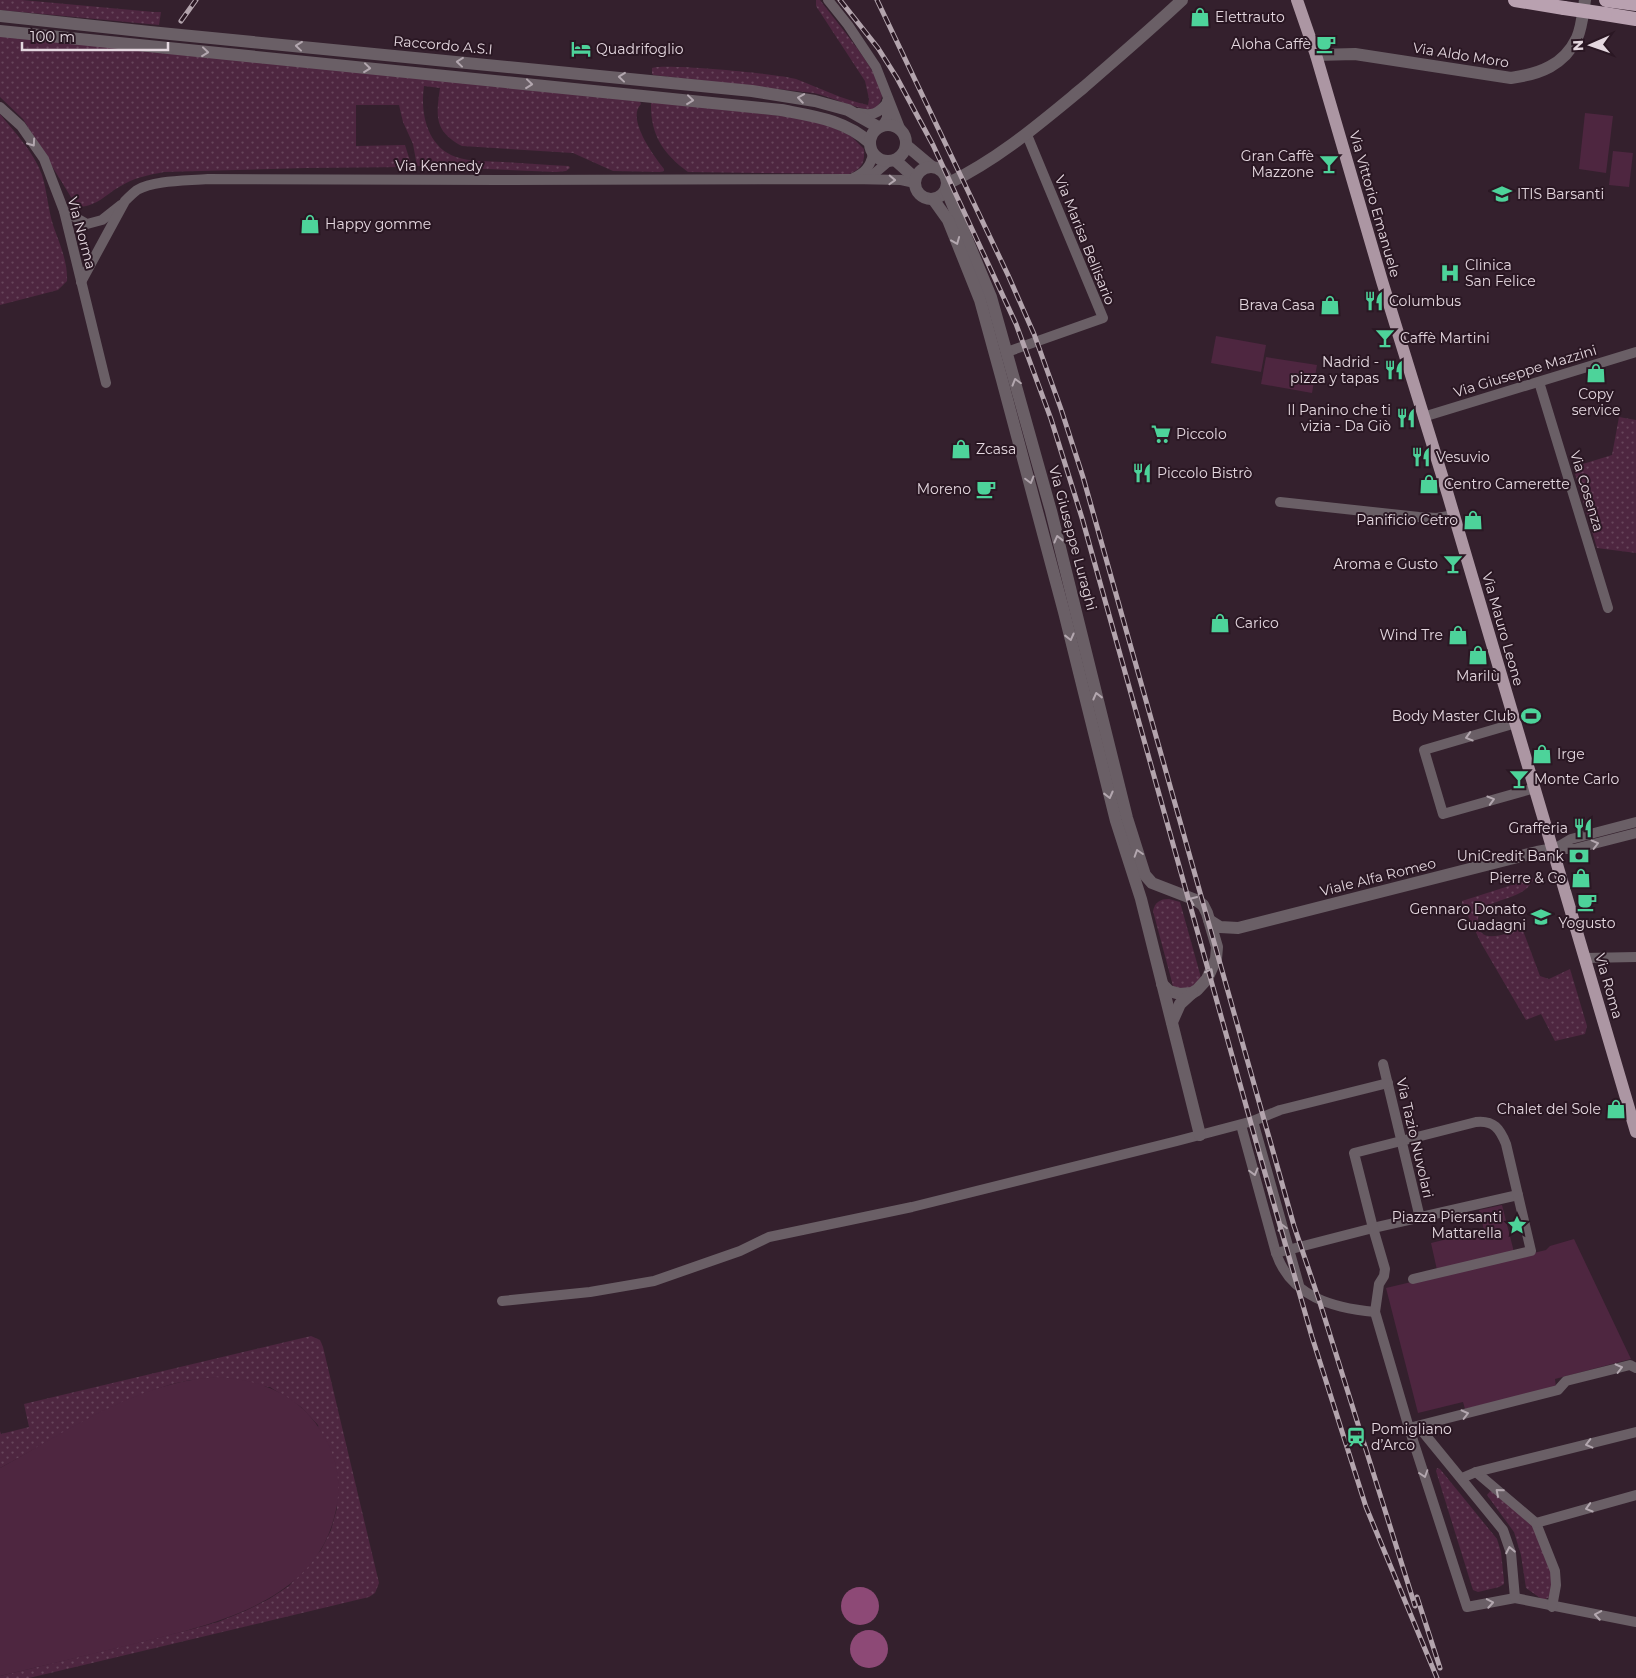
<svg xmlns="http://www.w3.org/2000/svg" width="1636" height="1678" viewBox="0 0 1636 1678" font-family="Montserrat,sans-serif">
  <defs>
    <pattern id="grass-dots" width="8" height="8" patternUnits="userSpaceOnUse" patternTransform="scale(1.25)"><rect width="8" height="8" fill="#4e2640"/><path d="M2 2h.1M6 6h.1" fill="none" stroke="#67455b" stroke-width="1.8" stroke-linecap="round"/></pattern>
  </defs>
  <rect width="100%" height="100%" fill="#34202d"/>
  <g fill="url(#grass-dots)">
    <polygon points="0,0 22,0 154,12 161,12 159,25 0,10"/>
    <path d="M 816,0 L 820,0 C 834,19 880,72 882,94 C 882,101 878,107 873,110 C 853,108 834,98 814,93 L 653,75 L 652,73 L 652,68 C 664,63 780,74 796,79 C 820,88 843,100 868,105 L 869,99 L 865,81 L 816,6 Z"/>
    <path d="M 0,36 L 640,101 L 641,104 C 626,119 654,156 664,169 L 664,171 L 660,172 L 613,171 L 573,153 L 462,146 C 434,131 436,116 440,88 L 424,86 C 420,113 427,147 456,157 C 470,162 488,161 503,162 C 525,163 547,165 569,166 L 570,168 L 566,171 L 556,172 L 417,166 L 413,144 L 403,122 L 399,105 L 356,105 L 356,146 L 405,145 L 410,161 L 409,167 L 306,168 L 164,172 C 148,175 133,178 119,187 C 104,196 98,205 80,207 L 74,202 L 23,119 L 0,97 Z"/>
    <path d="M 651,101 L 817,120 L 851,136 L 864,149 C 865,162 862,169 849,174 L 688,172 C 662,153 650,134 651,101 Z"/>
    <path d="M 0,114 C 15,133 34,152 42,175 C 47,191 48,209 53,225 C 59,242 68,262 67,281 L 58,290 L 0,305 Z"/>
    <polygon points="1619,417 1636,420 1636,553 1597,548 1573,467 1612,455"/>
    <path d="M 1534,878 C 1524,904 1480,896 1478,919 C 1476,948 1507,933 1522,928 L 1540,976 L 1549,979 L 1570,969 L 1587,1026 L 1585,1034 L 1555,1041 L 1541,1014 L 1526,1020 L 1481,943 L 1462,903 L 1462,901 Z"/>
    <path d="M 1169,899 L 1180,902 L 1200,974 L 1201,979 L 1192,988 L 1177,988 L 1173,986 L 1153,911 C 1155,902 1160,899 1169,899 Z"/>
    <polygon points="311,1336 320,1340 323,1347 379,1583 375,1593 369,1597 29,1678 0,1678 0,1676 193,1629 218,1622 245,1611 269,1599 289,1586 321,1550 331,1530 337,1508 318,1425 301,1407 270,1387 190,1380 172,1384 154,1390 99,1414 0,1468 0,1431 1,1434 29,1427 24,1404"/>
    <polygon points="1437,1468 1440,1469 1497,1539 1501,1552 1504,1581 1504,1584 1499,1587 1478,1592 1473,1590 1436,1471"/>
    <polygon points="1492,1489 1532,1524 1552,1573 1550,1597 1543,1600 1526,1588 1521,1555 1514,1532 1487,1495"/>
  </g>
  <g fill="#4e2640">
    <polygon points="1585,113 1613,116 1606,173 1579,169"/>
    <polygon points="1613,151 1633,153 1629,187 1609,185"/>
    <polygon points="1216,336 1266,345 1261,372 1211,363"/>
    <polygon points="1266,357 1317,365 1312,393 1261,384"/>
    <polygon points="1502,1205 1514,1252 1437,1270 1431,1243 1484,1230 1479,1210"/>
    <polygon points="1574,1239 1631,1359 1555,1379 1556,1387 1465,1409 1463,1402 1418,1413 1386,1288 1546,1250 1550,1246"/>
    <path d="M 215,1377 C 261,1379 302,1395 325,1438 C 339,1462 342,1491 334,1518 C 311,1607 202,1627 125,1646 C 84,1656 42,1666 0,1676 L 0,1468 C 53,1439 115,1398 173,1384 C 186,1380 201,1379 215,1377 Z"/>
  </g>
  <g fill="#8d4976">
    <circle cx="860" cy="1606" r="19"/>
    <circle cx="869" cy="1649" r="19"/>
  </g>
  <g fill="none" stroke-linecap="round" stroke-linejoin="round">
    <g stroke="#6a5f66" stroke-width="10">
      <polyline points="828,0 848,25 876,67 900,128"/>
      <polyline points="0,107 21,126 44,159 64,211 106,383"/>
      <path d="M 858,113 C 872,116 878,114 887,103"/>
      <polyline points="883,125 887,118 887,101"/>
      <path d="M 853,178 C 865,173 870,167 873,154"/>
      <polyline points="868,179 889,161"/>
      <polyline points="64,211 87,224 102,220 121,205"/>
      <path d="M 81,282 L 125,201 C 129,197 133,193 137,190 C 155,180 187,181 208,179 L 501,180 L 852,179 L 901,180 L 915,183"/>
      <polyline points="1007,352 1103,318 1027,135"/>
      <polyline points="1539,382 1608,608"/>
      <polyline points="1423,417 1636,352"/>
      <polyline points="1280,502 1419,517 1437,518 1454,515"/>
      <polyline points="1516,723 1424,750 1443,814 1535,788"/>
      <polyline points="1554,849 1571,839 1636,822"/>
      <polyline points="1555,849 1574,849 1636,833"/>
      <polyline points="1585,958 1636,957"/>
      <polyline points="1383,1064 1420,1218"/>
      <polyline points="1253,1121 1299,1285"/>
      <path d="M 1241,1125 L 1276,1253 C 1291,1297 1333,1308 1375,1312"/>
      <polyline points="1276,1253 1373,1228 1518,1195"/>
      <path d="M 1413,1279 L 1531,1251 L 1506,1144 C 1500,1129 1494,1120 1476,1122 L 1354,1153 L 1373,1228 L 1385,1269 L 1384,1276 L 1379,1284 L 1375,1312 L 1409,1428 L 1467,1607 L 1515,1598 L 1636,1622"/>
      <polyline points="502,1301 590,1292 654,1281 740,1251 769,1237 912,1207 1177,1141 1253,1121 1280,1110 1388,1083"/>
      <polyline points="1418,1426 1503,1530 1511,1553 1515,1598"/>
      <polyline points="1409,1428 1558,1390 1566,1381 1630,1365 1636,1368"/>
      <polyline points="1476,1472 1536,1523 1555,1571 1556,1585 1552,1607"/>
      <polyline points="1462,1478 1476,1472 1636,1432"/>
      <polyline points="1536,1523 1636,1495"/>
    </g>
    <g stroke="#6a5f66" stroke-width="12">
      <polyline points="0,16 150,32 752,91 815,101 848,110 878,127"/>
      <path d="M 0,31 L 781,110 C 812,116 846,120 870,143"/>
      <path d="M 1316,55 L 1355,54 L 1511,78 C 1540,74 1564,65 1577,38 C 1582,27 1583,12 1585,0"/>
      <circle cx="888" cy="143" r="18"/>
      <polyline points="906,145 931,166"/>
      <polyline points="895,160 915,178"/>
      <circle cx="931" cy="183" r="16"/>
      <path d="M 947,184 C 1000,158 1039,124 1084,87 C 1117,58 1150,30 1182,0"/>
      <polyline points="946,189 991,297 1051,511 1127,818 1145,875 1152,883 1196,900 1203,905 1207,913 1217,947 1216,959 1207,979 1197,990 1192,993 1180,994 1169,991 1162,984"/>
      <polyline points="933,199 948,220 980,300 1002,380 1064,612 1116,821 1141,899 1200,1135"/>
      <polyline points="1209,920 1220,927 1238,928 1537,852 1554,849"/>
      <polyline points="1172,1022 1180,1004 1192,993"/>
    </g>
    <polyline stroke="#ac96a3" stroke-width="12" points="1297,0 1316,55 1382,281 1448,495 1636,1132"/>
    <g stroke="#b9a1b0" stroke-width="14">
      <polyline points="1515,0 1564,8"/>
      <polyline points="1606,0 1636,4"/>
      <polyline points="1605,14 1636,19"/>
    </g>
    <defs>
      <g id="rail">
        <polyline points="840,0 878,48 897,78 933,145 1016,324 1051,419 1082,518 1257,1145 1312,1337 1366,1507 1437,1678"/>
        <polyline points="877,0 1008,275 1034,334 1061,409 1083,477 1294,1226 1320,1303 1415,1606"/>
        <polyline points="181,21 196,0"/>
        <polyline points="1417,1597 1440,1668"/>
      </g>
    </defs>
    <use href="#rail" stroke="#b3a4ad" stroke-width="5"/>
    <use href="#rail" stroke="#2a1723" stroke-width="3" stroke-dasharray="9" stroke-linecap="butt"/>
    <polyline stroke="#b9a1b0" stroke-width="14" points="1564,8 1605,14"/>
  </g>
  <defs><path id="oneway-chevron" d="M-2-3.5L2.5 0L-2 3.5" fill="none" stroke-width="1.6" stroke-linecap="round" stroke-linejoin="round" transform="scale(1.25)"/></defs>
  <g stroke="#b3a7af">
    <use href="#oneway-chevron" transform="translate(299 46) rotate(-174)"/>
    <use href="#oneway-chevron" transform="translate(205 52) rotate(6)"/>
    <use href="#oneway-chevron" transform="translate(460 62) rotate(-174)"/>
    <use href="#oneway-chevron" transform="translate(367 68) rotate(6)"/>
    <use href="#oneway-chevron" transform="translate(622 77) rotate(-174)"/>
    <use href="#oneway-chevron" transform="translate(529 84) rotate(6)"/>
    <use href="#oneway-chevron" transform="translate(801 98) rotate(-171)"/>
    <use href="#oneway-chevron" transform="translate(690 100) rotate(6)"/>
    <use href="#oneway-chevron" transform="translate(32 143) rotate(55)"/>
    <use href="#oneway-chevron" transform="translate(892 180) rotate(2)"/>
    <use href="#oneway-chevron" transform="translate(956 241) rotate(68)"/>
    <use href="#oneway-chevron" transform="translate(1016 382) rotate(-106)"/>
    <use href="#oneway-chevron" transform="translate(1030 480) rotate(75)"/>
    <use href="#oneway-chevron" transform="translate(1058 539) rotate(-104)"/>
    <use href="#oneway-chevron" transform="translate(1070 637) rotate(76)"/>
    <use href="#oneway-chevron" transform="translate(1097 696) rotate(-104)"/>
    <use href="#oneway-chevron" transform="translate(1469 737) rotate(164)"/>
    <use href="#oneway-chevron" transform="translate(1109 795) rotate(76)"/>
    <use href="#oneway-chevron" transform="translate(1491 800) rotate(-16)"/>
    <use href="#oneway-chevron" transform="translate(1595 844) rotate(-14)"/>
    <use href="#oneway-chevron" transform="translate(1138 853) rotate(-108)"/>
    <use href="#oneway-chevron" transform="translate(1193 900) rotate(-156)"/>
    <use href="#oneway-chevron" transform="translate(1210 972) rotate(-63)"/>
    <use href="#oneway-chevron" transform="translate(1254 1172) rotate(75)"/>
    <use href="#oneway-chevron" transform="translate(1282 1227) rotate(-106)"/>
    <use href="#oneway-chevron" transform="translate(1619 1368) rotate(-14)"/>
    <use href="#oneway-chevron" transform="translate(1465 1414) rotate(-14)"/>
    <use href="#oneway-chevron" transform="translate(1589 1444) rotate(166)"/>
    <use href="#oneway-chevron" transform="translate(1424 1474) rotate(72)"/>
    <use href="#oneway-chevron" transform="translate(1499 1492) rotate(-139)"/>
    <use href="#oneway-chevron" transform="translate(1589 1508) rotate(164)"/>
    <use href="#oneway-chevron" transform="translate(1510 1550) rotate(-101)"/>
    <use href="#oneway-chevron" transform="translate(1490 1603) rotate(-10)"/>
    <use href="#oneway-chevron" transform="translate(1598 1615) rotate(-170)"/>
  </g>
  <defs>
    <symbol id="shop-bare" viewBox="-9 -9 18 18"><path d="M-5-2.5h2.3a2.7 3.5 0 0 1 5.4 0H5L5.5 6h-11ZM-1.5-2.5h3a1.5 2.3 0 0 0-3 0Z" fill="#4dd39a" stroke="#2a1723" stroke-width="2.5" paint-order="stroke"/></symbol>
    <symbol id="cafe-bare" viewBox="-9 -9 18 18"><path d="M-5.5-4.5H6V0H3Q3 3.5 0 3.5H-2.5Q-5.5 3.5-5.5 0ZM3-3.2v2h1.7v-2ZM-6 4.5H4V6H-6Z" fill="#4dd39a" stroke="#2a1723" stroke-width="2.5" paint-order="stroke"/></symbol>
    <symbol id="hotel-bare" viewBox="-9 -9 18 18"><path d="M-6-4.5h1.5V1H6V5H4.5V3h-9V5H-6ZM-4 0a1.8 1.8 0 1 1 3.6 0ZM.5 0V-2.5h3Q6-2.5 6 0Z" fill="#4dd39a" stroke="#2a1723" stroke-width="2.5" paint-order="stroke"/></symbol>
    <symbol id="bar-bare" viewBox="-9 -9 18 18"><path d="M-6-5H6L.8 .8V4.5H3.5V6h-7V4.5H-.8V.8Z" fill="#4dd39a" stroke="#2a1723" stroke-width="2.5" paint-order="stroke"/></symbol>
    <symbol id="school-bare" viewBox="-9 -9 18 18"><path d="M0-5L7-2L0 1L-7-2ZM-4 1L0 2.5L4 1V4Q0 6-4 4Z" fill="#4dd39a" stroke="#2a1723" stroke-width="2.5" paint-order="stroke"/></symbol>
    <symbol id="hospital-bare" viewBox="-9 -9 18 18"><path d="M-5-5h3v3.5h4V-5h3V5h-3V1.5h-4V5h-3Z" fill="#4dd39a" stroke="#2a1723" stroke-width="2.5" paint-order="stroke"/></symbol>
    <symbol id="restaurant-bare" viewBox="-9 -9 18 18"><path d="M-5-6h1v4h1v-4h1v4h1v-4h1v5L-1.5 .5V6h-2V.5L-5-1ZM5-6V6H3V1.5H1.5Q1.5-4 5-6Z" fill="#4dd39a" stroke="#2a1723" stroke-width="2.5" paint-order="stroke"/></symbol>
    <symbol id="supermarket-bare" viewBox="-9 -9 18 18"><path d="M-6-5.5h2.5l.6 2H6L4.5 2H-2.5L-4.4-4H-6ZM-1.5 3.2a1.3 1.3 0 1 0 .1 0ZM3 3.2a1.3 1.3 0 1 0 .1 0Z" fill="#4dd39a" stroke="#2a1723" stroke-width="2.5" paint-order="stroke"/></symbol>
    <symbol id="stadium-bare" viewBox="-9 -9 18 18"><path d="M0-5a6.5 5 0 1 0 0 10a6.5 5 0 1 0 0-10ZM-3.5-1.8h7v3.6h-7Z" fill="#4dd39a" stroke="#2a1723" stroke-width="2.5" paint-order="stroke"/></symbol>
    <symbol id="bank-bare" viewBox="-9 -9 18 18"><path d="M-6-4H6V4H-6ZM0-2.3a2.3 2.3 0 1 0 0 4.6a2.3 2.3 0 1 0 0-4.6Z" fill="#4dd39a" stroke="#2a1723" stroke-width="2.5" paint-order="stroke"/></symbol>
    <symbol id="sight-bare" viewBox="-9 -9 18 18"><path d="M0-6L1.8-2.2L6-1.7L2.9 1.2L3.7 5.4L0 3.3L-3.7 5.4L-2.9 1.2L-6-1.7L-1.8-2.2Z" fill="#4dd39a" stroke="#2a1723" stroke-width="2.5" paint-order="stroke"/></symbol>
    <symbol id="station-bare" viewBox="-9 -9 18 18"><path d="M-3-6H3Q5-6 5-4V2Q5 4 3 4L4.5 6H3L1.5 4h-3L-3 6H-4.5L-3 4Q-5 4-5 2V-4Q-5-6-3-6ZM-3.5-4v3h7v-3ZM-3.5 1v1.5H-2V1ZM2 1v1.5H3.5V1Z" fill="#4dd39a" stroke="#2a1723" stroke-width="2.5" paint-order="stroke"/></symbol>
  </defs>
  <g fill-rule="evenodd">
    <use href="#shop-bare" x="1186" y="3" width="28" height="28"/>
    <use href="#cafe-bare" x="1312" y="30" width="28" height="28"/>
    <use href="#hotel-bare" x="567" y="35" width="28" height="28"/>
    <use href="#bar-bare" x="1315" y="150" width="28" height="28"/>
    <use href="#school-bare" x="1488" y="180" width="28" height="28"/>
    <use href="#shop-bare" x="296" y="210" width="28" height="28"/>
    <use href="#hospital-bare" x="1436" y="259" width="28" height="28"/>
    <use href="#restaurant-bare" x="1360" y="287" width="28" height="28"/>
    <use href="#shop-bare" x="1316" y="291" width="28" height="28"/>
    <use href="#bar-bare" x="1371" y="324" width="28" height="28"/>
    <use href="#restaurant-bare" x="1380" y="356" width="28" height="28"/>
    <use href="#shop-bare" x="1582" y="359" width="28" height="28"/>
    <use href="#restaurant-bare" x="1392" y="404" width="28" height="28"/>
    <use href="#supermarket-bare" x="1147" y="420" width="28" height="28"/>
    <use href="#shop-bare" x="947" y="435" width="28" height="28"/>
    <use href="#restaurant-bare" x="1407" y="443" width="28" height="28"/>
    <use href="#restaurant-bare" x="1128" y="459" width="28" height="28"/>
    <use href="#shop-bare" x="1415" y="470" width="28" height="28"/>
    <use href="#cafe-bare" x="972" y="475" width="28" height="28"/>
    <use href="#shop-bare" x="1459" y="506" width="28" height="28"/>
    <use href="#bar-bare" x="1439" y="550" width="28" height="28"/>
    <use href="#shop-bare" x="1206" y="609" width="28" height="28"/>
    <use href="#shop-bare" x="1444" y="621" width="28" height="28"/>
    <use href="#shop-bare" x="1464" y="641" width="28" height="28"/>
    <use href="#stadium-bare" x="1517" y="702" width="28" height="28"/>
    <use href="#shop-bare" x="1528" y="740" width="28" height="28"/>
    <use href="#bar-bare" x="1505" y="765" width="28" height="28"/>
    <use href="#restaurant-bare" x="1569" y="814" width="28" height="28"/>
    <use href="#bank-bare" x="1565" y="842" width="28" height="28"/>
    <use href="#shop-bare" x="1567" y="864" width="28" height="28"/>
    <use href="#cafe-bare" x="1573" y="888" width="28" height="28"/>
    <use href="#school-bare" x="1527" y="903" width="28" height="28"/>
    <use href="#shop-bare" x="1602" y="1095" width="28" height="28"/>
    <use href="#sight-bare" x="1503" y="1211" width="28" height="28"/>
    <use href="#station-bare" x="1342" y="1423" width="28" height="28"/>
  </g>
  <g text-anchor="middle" dominant-baseline="central" stroke-width="4" stroke-linejoin="round" paint-order="stroke">
    <g font-size="14" fill="#e4d7df" stroke="#2a1723" text-anchor="start">
      <text x="1215" y="17">Elettrauto</text>
      <text x="1311" y="44" text-anchor="end">Aloha Caffè</text>
      <text x="596" y="49">Quadrifoglio</text>
      <text x="1314" y="156" text-anchor="end">Gran Caffè<tspan x="1314" dy="16">Mazzone</tspan></text>
      <text x="1517" y="194">ITIS Barsanti</text>
      <text x="325" y="224">Happy gomme</text>
      <text x="1465" y="265">Clinica<tspan x="1465" dy="16">San Felice</tspan></text>
      <text x="1389" y="301">Columbus</text>
      <text x="1315" y="305" text-anchor="end">Brava Casa</text>
      <text x="1400" y="338">Caffè Martini</text>
      <text x="1379" y="362" text-anchor="end">Nadrid -<tspan x="1379" dy="16">pizza y tapas</tspan></text>
      <text x="1596" y="394" text-anchor="middle">Copy<tspan x="1596" dy="16">service</tspan></text>
      <text x="1391" y="410" text-anchor="end">Il Panino che ti<tspan x="1391" dy="16">vizia - Da Giò</tspan></text>
      <text x="1176" y="434">Piccolo</text>
      <text x="976" y="449">Zcasa</text>
      <text x="1436" y="457">Vesuvio</text>
      <text x="1157" y="473">Piccolo Bistrò</text>
      <text x="1444" y="484">Centro Camerette</text>
      <text x="971" y="489" text-anchor="end">Moreno</text>
      <text x="1458" y="520" text-anchor="end">Panificio Cetro</text>
      <text x="1438" y="564" text-anchor="end">Aroma e Gusto</text>
      <text x="1235" y="623">Carico</text>
      <text x="1443" y="635" text-anchor="end">Wind Tre</text>
      <text x="1478" y="676" text-anchor="middle">Marilù</text>
      <text x="1516" y="716" text-anchor="end">Body Master Club</text>
      <text x="1557" y="754">Irge</text>
      <text x="1534" y="779">Monte Carlo</text>
      <text x="1568" y="828" text-anchor="end">Grafferia</text>
      <text x="1564" y="856" text-anchor="end">UniCredit Bank</text>
      <text x="1566" y="878" text-anchor="end">Pierre &amp; Co</text>
      <text x="1526" y="909" text-anchor="end">Gennaro Donato<tspan x="1526" dy="16">Guadagni</tspan></text>
      <text x="1587" y="923" text-anchor="middle">Yogusto</text>
      <text x="1601" y="1109" text-anchor="end">Chalet del Sole</text>
      <text x="1502" y="1217" text-anchor="end">Piazza Piersanti<tspan x="1502" dy="16">Mattarella</tspan></text>
      <text x="1371" y="1429">Pomigliano<tspan x="1371" dy="16">d’Arco</tspan></text>
    </g>
    <g font-size="14" fill="#e4d7df" stroke="#2a1723">
      <text transform="translate(443 45) rotate(5)">Raccordo A.S.I</text>
      <text transform="translate(1461 55) rotate(9)">Via Aldo Moro</text>
      <text x="439" y="166">Via Kennedy</text>
      <text transform="translate(1375 204) rotate(74)">Via Vittorio Emanuele</text>
      <text transform="translate(82 233) rotate(75)">Via Norma</text>
      <text transform="translate(1085 240) rotate(68)">Via Marisa Bellisario</text>
      <text transform="translate(1525 371) rotate(-17)">Via Giuseppe Mazzini</text>
      <text transform="translate(1587 491) rotate(73)">Via Cosenza</text>
      <text transform="translate(1073 538) rotate(75)">Via Giuseppe Luraghi</text>
      <text transform="translate(1503 629) rotate(74)">Via Mauro Leone</text>
      <text transform="translate(1378 877) rotate(-14)">Viale Alfa Romeo</text>
      <text transform="translate(1609 986) rotate(74)">Via Roma</text>
      <text transform="translate(1415 1138) rotate(77)">Via Tazio Nuvolari</text>
    </g>
  </g>
  <g transform="translate(1591 45) rotate(268)" stroke="#2a1723" stroke-width="4" paint-order="stroke">
  <path d="M0-4L9 19L0 12L-9 19Z" fill="#e4d7df"/>
  <text y="-8" font-size="14" font-weight="bold" text-anchor="middle" fill="#e4d7df">N</text>
  </g>
  <path d="M22 42v8h146v-8" fill="none" stroke="#e4d7df" stroke-width="2.5"/>
  <text x="30" y="42" font-size="15" fill="#e4d7df" stroke="#2a1723" stroke-width="4" paint-order="stroke">100 m</text>
</svg>
